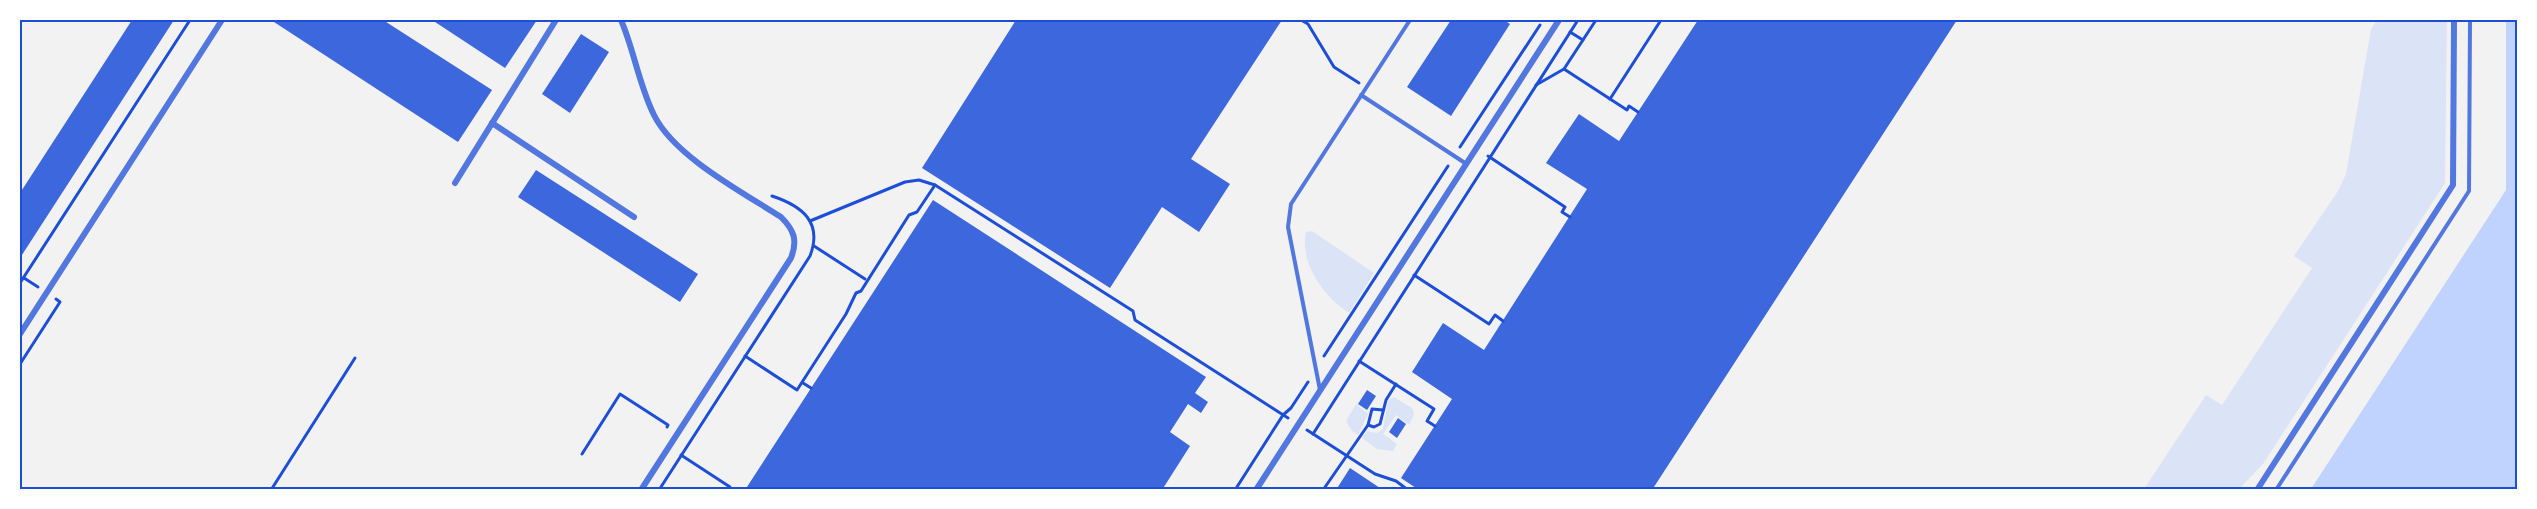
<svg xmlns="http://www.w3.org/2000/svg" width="2537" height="509" viewBox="0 0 2537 509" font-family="'IBM Plex Sans',sans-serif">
  <rect width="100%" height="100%" fill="#f2f2f2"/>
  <g fill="#dbe4f7">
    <polygon points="2377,20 2447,20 2445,183 2263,464 2239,489 2144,489 2206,395 2222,405 2312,268 2294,256 2338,191 2346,174 2371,29"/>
    <path d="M 1312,231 L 1374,273 L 1349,313 C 1324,297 1299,263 1306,232 Z"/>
    <polygon points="1394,397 1412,408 1414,414 1409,425 1396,415 1383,434 1397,444 1393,451 1377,449 1362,438 1367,431 1377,433 1383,429 1388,400"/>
    <polygon points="1356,404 1368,414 1358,435 1352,431 1346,421"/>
  </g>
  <polygon fill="#bfd3fe" points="2506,20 2518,20 2517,489 2311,489 2506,190"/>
  <g fill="#3d67dc">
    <polygon points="132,20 174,20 20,258 20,193"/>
    <polygon points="275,20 383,20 492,90 458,142 274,22"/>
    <polygon points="432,20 537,20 505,68"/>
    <polygon points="1016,20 1282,20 1191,159 1230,184 1199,232 1162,207 1110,288 922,168"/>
    <polygon points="1451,20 1504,20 1510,24 1451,116 1407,87"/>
    <polygon points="1698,20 1957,20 1652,490 1419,490 1401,478 1452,399 1412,372 1443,323 1484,350 1587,189 1546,163 1579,114 1619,141"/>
    <polygon points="581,34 609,52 570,113 542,94"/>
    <polygon points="536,170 698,274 680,302 518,197"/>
    <polygon points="933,200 1206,377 1195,393 1208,402 1201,413 1188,404 1170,432 1190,446 1162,490 745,490"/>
    <polygon points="1367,390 1376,396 1367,410 1358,404"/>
    <polygon points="1398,418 1406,424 1397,438 1389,432"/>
    <polygon points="1350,468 1383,490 1336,490"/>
  </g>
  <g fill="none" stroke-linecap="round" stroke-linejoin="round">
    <g stroke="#1d4ed8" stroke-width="3">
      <polyline points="1301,20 1308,24 1334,67 1359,83"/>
      <polyline points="1570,32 1583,40"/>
      <polyline points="1564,69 1627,110 1629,106 1638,112"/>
      <polyline points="1536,85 1564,69 1596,20"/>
      <polyline points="1610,99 1661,20"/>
      <polyline points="1460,147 1540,25"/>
      <polyline points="1488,156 1565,207 1562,212 1570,217"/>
      <polyline points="810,221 905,182 919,180 935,185 1133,311 1135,320 1288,418"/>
      <polyline points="814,246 865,279"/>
      <polyline points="1414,275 1489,324 1495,315 1503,321"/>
      <polyline points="24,278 38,287"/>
      <polyline points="20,283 190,20"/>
      <polyline points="745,356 797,390 846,314 856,293 861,291 909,215 917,212 935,185"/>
      <polyline points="1324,356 1448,166"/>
      <polyline points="1359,361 1434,409 1427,421 1435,426"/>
      <polyline points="20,364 60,302 56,299"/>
      <polyline points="803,383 811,388"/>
      <polyline points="1368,425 1372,409 1383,410"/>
      <polyline points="1307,430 1375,474 1396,481 1408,490"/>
      <polyline points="1313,434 1578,20"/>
      <polyline points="582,454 620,394 668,425 667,427"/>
      <polyline points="681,455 730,487"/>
      <polyline points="271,490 355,358"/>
      <path d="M 659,490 L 810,256 C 823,222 802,206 772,196"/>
      <polyline points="1235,490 1283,415 1291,408 1308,382"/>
      <polyline points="1323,490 1368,425 1374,427 1380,424 1386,400 1396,384"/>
    </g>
    <g stroke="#5277de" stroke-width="4">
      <polyline points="1361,95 1465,163"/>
      <polyline points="1320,390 1288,227 1291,204 1410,20"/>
      <polyline points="2276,490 2469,191 2470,20"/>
    </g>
    <g stroke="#5277de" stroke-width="6">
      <path d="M 621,20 C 634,50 639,85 654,115 C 674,156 742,192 781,217 C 794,230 798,240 791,258 L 641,490"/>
      <polyline points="492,123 634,217"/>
      <polyline points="455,183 556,20"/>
      <polyline points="20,334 222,20"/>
      <polyline points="1256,490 1559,20"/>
      <polyline points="2257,490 2453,185 2454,20"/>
    </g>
  </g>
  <rect width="2537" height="509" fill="none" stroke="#ffffff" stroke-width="42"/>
  <rect x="21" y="21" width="2495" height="467" fill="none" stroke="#1d4ed8" stroke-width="2"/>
</svg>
